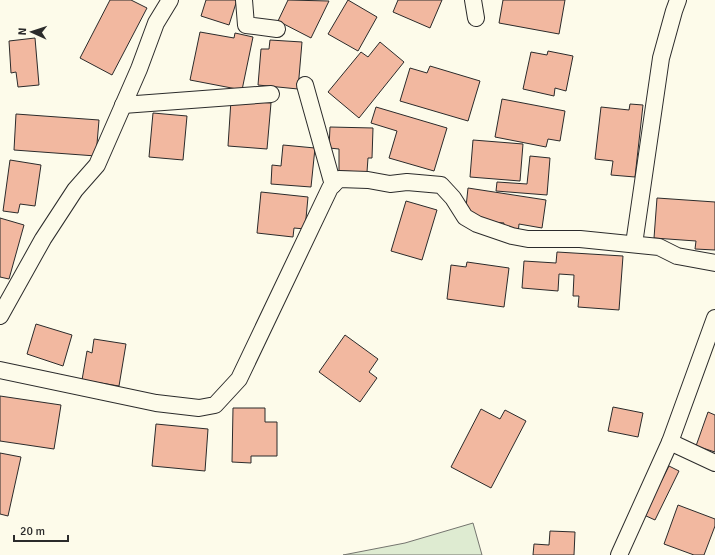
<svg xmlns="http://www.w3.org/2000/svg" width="715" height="555" viewBox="0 0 715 555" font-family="Signika,sans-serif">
  <rect width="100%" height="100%" fill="#fdfbea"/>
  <polygon fill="#deebd1" stroke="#74746e" points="473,523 482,555 343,555 405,543"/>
  <g fill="#f2b8a0" stroke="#2b2b2b">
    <polygon points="110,0 131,0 147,8 112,75 80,58"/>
    <polygon points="206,0 237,0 229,25 201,16"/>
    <polygon points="288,0 329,1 311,38 278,21"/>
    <polygon points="348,0 377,17 358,51 328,34"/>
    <polygon points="398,0 442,0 430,28 393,12"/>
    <polygon points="503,0 565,0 559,34 499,23"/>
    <polygon points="200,32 234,38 235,33 253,37 242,90 190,80"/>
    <polygon points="35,38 39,85 18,87 16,72 11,73 9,41"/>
    <polygon points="270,40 302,42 298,89 258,85 261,49 269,49"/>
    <polygon points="380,42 404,62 359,118 328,92 361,52 368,57"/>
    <polygon points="548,51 573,56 566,91 555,88 554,96 523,89 531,52 547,55"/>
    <polygon points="430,66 480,81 468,121 400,101 410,68 427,73"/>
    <polygon points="502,99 565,111 560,141 548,139 546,147 495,137"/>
    <polygon points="231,100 271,103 267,149 228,146"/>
    <polygon points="630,104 643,105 635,177 611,175 613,161 595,159 601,107 629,110"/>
    <polygon points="376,107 447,128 434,171 389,158 397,131 371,123"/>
    <polygon points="153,113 187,116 183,160 149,157"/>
    <polygon points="16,114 99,120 96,156 14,150"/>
    <polygon points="330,127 373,128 372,158 368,158 367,172 339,171 339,149 329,148"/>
    <polygon points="473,140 523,144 520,181 470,177"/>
    <polygon points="283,145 315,148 311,187 271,184 272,165 281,166"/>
    <polygon points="530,156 550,158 547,195 496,191 497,182 527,184"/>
    <polygon points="10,160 41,165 35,206 20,204 18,213 3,211"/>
    <polygon points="468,188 546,200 542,228 519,224 518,234 502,231 504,223 481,221 466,207"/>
    <polygon points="261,192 308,197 305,229 294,228 293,237 257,233"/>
    <polygon points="657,198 715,202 715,250 695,249 696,241 654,238"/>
    <polygon points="406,201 437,210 422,260 391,251"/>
    <polygon points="0,218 24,225 9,279 0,277"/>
    <polygon points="557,252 623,256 619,310 578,307 579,296 573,296 574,275 559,274 558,291 522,288 524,261 556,263"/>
    <polygon points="467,262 509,268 504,307 447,299 451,265 466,267"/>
    <polygon points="36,324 72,335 63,366 27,354"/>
    <polygon points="345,335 378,359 369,372 377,378 360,402 319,372"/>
    <polygon points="94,339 126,344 119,386 82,380 87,351 92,353"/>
    <polygon points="0,396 61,405 54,449 0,441"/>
    <polygon points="613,407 643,413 638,437 608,431"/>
    <polygon points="233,408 265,408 265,422 277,422 277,456 251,456 251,463 232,462"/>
    <polygon points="481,409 500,419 505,410 526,421 491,488 451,467"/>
    <polygon points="708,412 715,415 715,452 696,446"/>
    <polygon points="156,424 208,429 205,471 152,466"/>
    <polygon points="0,453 21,457 8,516 0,514"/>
    <polygon points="669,466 679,471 655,520 644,515"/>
    <polygon points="678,505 715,519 715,526 704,555 694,555 664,544"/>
    <polygon points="550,531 575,532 574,555 533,555 534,544 549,545"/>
  </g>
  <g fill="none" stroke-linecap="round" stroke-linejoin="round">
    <defs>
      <g id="street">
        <polyline points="244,0 246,25 277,29"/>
        <polyline points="473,0 476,18"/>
        <polyline points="305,85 333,185"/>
        <polyline points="123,105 271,94"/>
        <polyline points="634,244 661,58 674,11 678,0"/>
        <polyline points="0,316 43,239 75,190 97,165 139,69 156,23 170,0"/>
        <polyline points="0,370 156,403 199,408 215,405 239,379 330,188 339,179 368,180 390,184 407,182 441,185 453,198 465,217 477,224 512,236 528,239 580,239 659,247 677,256 715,263"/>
        <polyline points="670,442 715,463"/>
        <polyline points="619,555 670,442 715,318"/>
      </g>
    </defs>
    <use href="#street" stroke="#2b2b2b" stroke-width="18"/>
    <use href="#street" stroke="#fdfbea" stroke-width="16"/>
  </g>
  <g transform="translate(32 32) rotate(273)" stroke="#fdfbea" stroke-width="3" paint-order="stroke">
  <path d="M0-3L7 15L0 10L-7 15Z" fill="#2b2b2b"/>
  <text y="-6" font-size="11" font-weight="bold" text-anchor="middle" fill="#2b2b2b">N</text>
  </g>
  <path d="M14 535v6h54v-6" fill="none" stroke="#2b2b2b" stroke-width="2"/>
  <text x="20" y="535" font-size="12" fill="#2b2b2b" stroke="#fdfbea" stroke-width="3" paint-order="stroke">20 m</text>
</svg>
